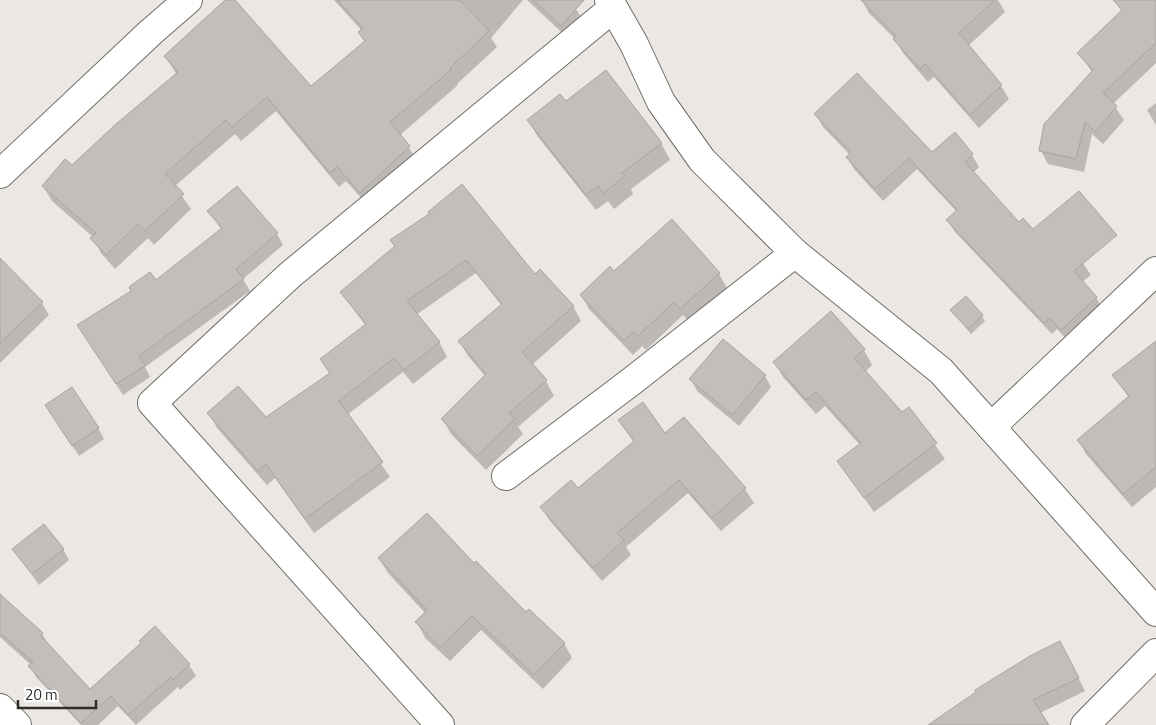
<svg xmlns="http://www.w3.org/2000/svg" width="1156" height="725" viewBox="0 0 1156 725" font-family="'Titillium Web',sans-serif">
  <rect width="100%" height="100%" fill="#ebe7e3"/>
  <g fill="#0003">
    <polygon points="227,0 233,0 311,88 365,42 359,32 362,31 334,0 523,0 491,38 497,47 457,84 458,85 400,135 418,161 369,207 346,181 339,187 276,111 241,141 235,134 175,186 191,209 154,245 148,238 115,269 101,253 93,237 52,201 43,186 72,167 177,75 165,56"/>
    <polygon points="527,0 567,0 576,9 585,23 570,40"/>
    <polygon points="862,0 998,0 1005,12 968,46 1001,86 1009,99 979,128 934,77 928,82 903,53 895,39 869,13"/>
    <polygon points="1121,0 1156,0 1156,63 1113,104 1124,120 1103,144 1092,134 1084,172 1048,164 1041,151 1092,72 1079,53 1122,12 1117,3"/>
    <polygon points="565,103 661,143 670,160 631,189 633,194 614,209 608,201 596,210 538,137 528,120"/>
    <polygon points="1156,103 1156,125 1147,110"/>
    <polygon points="816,114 931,154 954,134 972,155 979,167 973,173 1019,224 1071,246 1091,275 1082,282 1096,297 1103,310 1068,341 1057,329 1052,334 955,232 948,220 957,212 917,169 883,201 854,169 847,157 850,155 823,127"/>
    <polygon points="237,187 277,234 283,245 243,279 250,291 145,367 150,377 123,395 85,336 222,230 209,211"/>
    <polygon points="672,221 719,274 727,288 689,322 683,315 646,350 642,346 633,355 589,309 581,295 614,273"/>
    <polygon points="392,240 535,275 573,306 581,321 532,365 546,381 554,396 518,427 523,434 486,470 451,434 443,419 486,377 468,356 460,342 502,306 476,273 416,315 439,342 447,357 413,384 403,372 347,415 390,477 314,533 275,478 267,485 217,428 209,413 265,419 330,374 321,360 366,326 341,292 396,247"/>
    <polygon points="0,259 42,303 49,315 0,363"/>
    <polygon points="952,311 982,316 985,321 971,334"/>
    <polygon points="864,350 872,365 865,372 902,414 909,409 945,459 874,512 838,462 860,445 825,406 816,414 783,377 775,362"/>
    <polygon points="1156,357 1156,487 1132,507 1086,454 1079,441 1129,398 1114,375"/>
    <polygon points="765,376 771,387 739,426 697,391 691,379"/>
    <polygon points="53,416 98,428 104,439 79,456"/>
    <polygon points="684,419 745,489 754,503 721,531 688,493 626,547 631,555 602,581 550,521 541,507 578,490 634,443 620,420 665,435"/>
    <polygon points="63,549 69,560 39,585 14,550"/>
    <polygon points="379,558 526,614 564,643 572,658 543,689 481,630 450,661 425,638 417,622 425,613 388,573"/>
    <polygon points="0,604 42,634 49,645 90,690 142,643 155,628 189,665 196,676 180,690 178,687 136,725 118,706 98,725 81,725 36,677 30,666 31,665 0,637"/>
    <polygon points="1067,655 1085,691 1040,713 1047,725 943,725"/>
  </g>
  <g fill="#c2bfbb" stroke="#a8a5a1">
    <polygon points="225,0 235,0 311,86 365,41 358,32 363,28 337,0 460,0 489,31 450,68 451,70 390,122 410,146 360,193 337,167 330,173 267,97 232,127 226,120 165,174 184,194 145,231 138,224 106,255 90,238 96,233 42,186 65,159 72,165 116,124 178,72 164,56"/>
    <polygon points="533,0 584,0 561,26"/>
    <polygon points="861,0 995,0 959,33 1002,85 970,115 925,64 920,69 893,39 896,36"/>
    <polygon points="1113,0 1156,0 1156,43 1103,93 1117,106 1095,132 1085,122 1076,159 1039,151 1044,124 1093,70 1077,53 1122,10"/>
    <polygon points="606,70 662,143 622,173 625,176 604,193 598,186 586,195 527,120 560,94 566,101"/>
    <polygon points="857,73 932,152 955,132 973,154 965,162 1019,222 1023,218 1033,229 1079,191 1117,235 1074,271 1097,297 1061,330 1050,318 1044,323 946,220 957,210 909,158 875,189 846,157 851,152 814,114"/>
    <polygon points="462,184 535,274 540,269 574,306 522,352 547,380 509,413 515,419 477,456 441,419 486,374 458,341 502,304 466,260 407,301 440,342 404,370 394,358 339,401 383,462 305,519 266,464 258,471 207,413 238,386 266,417 330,373 320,359 366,324 340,292 395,246 390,240 429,214 428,212"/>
    <polygon points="237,186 278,233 236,269 244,279 139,356 145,366 116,384 77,325 131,291 129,287 150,272 156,280 222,228 207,211"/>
    <polygon points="672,219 720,273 680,309 674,302 638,336 633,332 624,341 580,295 610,266 614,271"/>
    <polygon points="0,258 43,302 0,343"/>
    <polygon points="966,296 983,315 968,329 950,310"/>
    <polygon points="831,311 865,349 854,358 902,412 909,407 937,443 864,498 837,461 861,443 816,392 806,400 773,362"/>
    <polygon points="723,339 766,375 732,415 689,379"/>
    <polygon points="1156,341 1156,467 1123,494 1077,440 1129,396 1112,375"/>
    <polygon points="72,387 99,428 72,446 45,405"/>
    <polygon points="643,402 665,433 684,417 746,488 712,518 679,480 617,533 624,540 593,568 540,507 571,480 578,488 634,441 618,420"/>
    <polygon points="427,513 474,563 476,561 526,612 529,609 565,643 534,675 472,616 440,647 415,622 427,610 378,558"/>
    <polygon points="44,524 64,549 32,574 12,549"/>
    <polygon points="0,594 43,633 41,636 90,689 141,643 139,641 155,626 190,664 173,680 171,677 128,715 111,696 81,723 28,666 33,662 0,633"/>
    <polygon points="1060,641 1079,678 1033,700 1049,725 928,725 976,692 975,690 1030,656"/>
  </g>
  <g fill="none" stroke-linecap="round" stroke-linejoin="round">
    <defs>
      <g id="street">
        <polyline points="609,0 634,44 661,102 702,160 795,253 941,371 1156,612"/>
        <polyline points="0,174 151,32 188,0"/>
        <polyline points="991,427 1156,271"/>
        <polyline points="506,476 632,381 795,253"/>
        <polyline points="0,708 17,725"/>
        <polyline points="440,725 152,403 290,275 612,9"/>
        <polyline points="1085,725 1156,653"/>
      </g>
    </defs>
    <use href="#street" stroke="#706d69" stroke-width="30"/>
    <use href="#street" stroke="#fff" stroke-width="28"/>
  </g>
  <path d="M18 700v8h78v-8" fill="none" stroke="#2e2d2b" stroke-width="2.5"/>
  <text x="25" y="700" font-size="15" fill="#2e2d2b" stroke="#ffffff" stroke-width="4" paint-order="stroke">20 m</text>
</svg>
